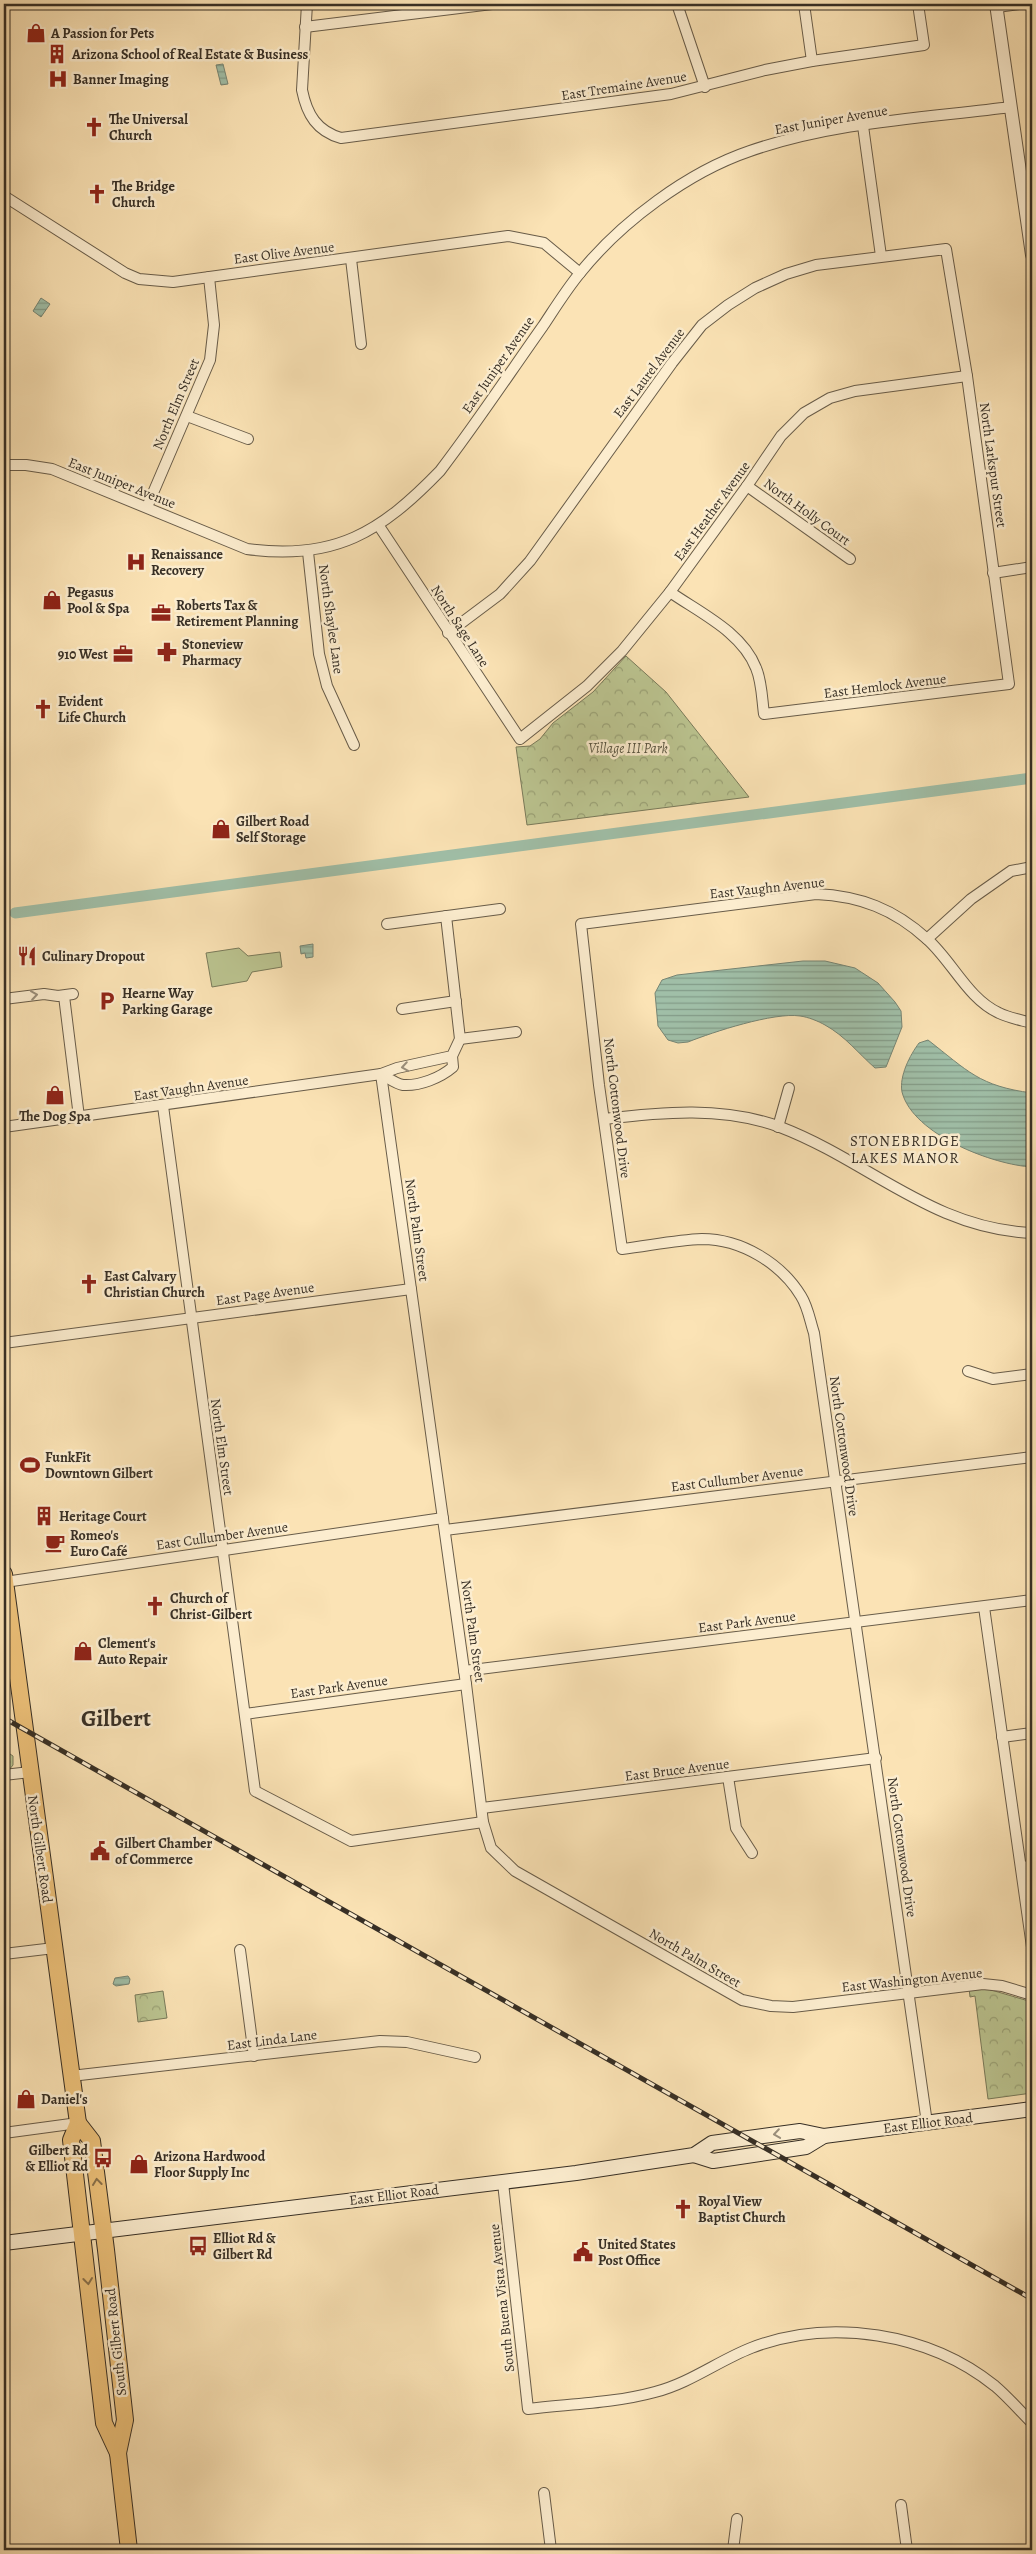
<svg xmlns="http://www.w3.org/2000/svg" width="1036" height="2554" viewBox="0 0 1036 2554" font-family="Alegreya,serif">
  <defs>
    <pattern id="park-crowns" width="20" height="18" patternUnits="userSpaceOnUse" patternTransform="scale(1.25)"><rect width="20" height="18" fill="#bbc490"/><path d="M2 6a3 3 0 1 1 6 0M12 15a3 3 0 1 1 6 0" fill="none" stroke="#99a075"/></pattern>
    <pattern id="water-rules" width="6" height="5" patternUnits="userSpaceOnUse" patternTransform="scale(1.25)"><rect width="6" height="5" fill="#a0bfa8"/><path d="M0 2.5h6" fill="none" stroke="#839c89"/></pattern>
  </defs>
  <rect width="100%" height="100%" fill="#fbe3b5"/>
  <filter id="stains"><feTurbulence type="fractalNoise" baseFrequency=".004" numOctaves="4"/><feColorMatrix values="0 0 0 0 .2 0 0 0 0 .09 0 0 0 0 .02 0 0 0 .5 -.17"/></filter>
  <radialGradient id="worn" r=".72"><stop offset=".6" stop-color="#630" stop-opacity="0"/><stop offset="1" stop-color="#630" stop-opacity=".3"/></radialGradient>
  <polygon fill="#bbc490" stroke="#797a5a" points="239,948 248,956 280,952 282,967 252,972 247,981 212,987 206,953"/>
  <g fill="url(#park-crowns)" stroke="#797a5a">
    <polygon points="626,656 666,692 749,797 527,825 516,747 530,746 540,739 553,723 593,692"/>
    <polygon points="4,1750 13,1756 13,1765 9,1770 4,1772"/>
    <polygon points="981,1987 1032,2002 1032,2093 988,2099 975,1996 970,1997 969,1988"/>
    <polygon points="163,1991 167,2018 138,2022 135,1995"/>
  </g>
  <g fill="url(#water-rules)" stroke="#768574">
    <polygon points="223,64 228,84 221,85 216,65"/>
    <polygon points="41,298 50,304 41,317 33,311"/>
    <polygon points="313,944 313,957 306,958 305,953 301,954 300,946"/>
    <path d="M 803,961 L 825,961 L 855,968 L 878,983 L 895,1002 L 901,1011 L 902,1027 L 886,1067 L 875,1068 C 858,1053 845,1036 825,1025 C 818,1021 808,1017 800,1016 C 774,1012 713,1032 688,1042 L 678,1043 L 668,1040 L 658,1026 L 655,993 L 662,980 L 677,975 Z"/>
    <path d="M 928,1040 C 968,1071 979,1086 1032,1093 L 1032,1167 C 994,1165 913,1135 902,1092 C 899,1076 910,1055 919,1043 Z"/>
    <polygon points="128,1976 130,1979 129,1984 116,1986 113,1984 115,1978"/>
  </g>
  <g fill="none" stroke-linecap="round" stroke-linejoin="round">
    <polyline stroke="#a0bfa8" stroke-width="11" points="15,913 1032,778"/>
    <defs>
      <g id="minor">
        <path d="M 307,4 L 302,90 C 307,115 317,131 341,138 L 671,94 L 765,70 L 812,61 L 924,45 L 918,4"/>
        <polyline points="677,4 705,87"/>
        <polyline points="804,4 812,61"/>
        <polyline points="997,7 1019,4"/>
        <polyline points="305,27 492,4"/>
        <polyline points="863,126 881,256"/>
        <polyline points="4,196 125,273 139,279 173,282 508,236 544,243 580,273"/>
        <polyline points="351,259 361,344"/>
        <polyline points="187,416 248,439"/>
        <path d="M 4,465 L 26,465 L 52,469 L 247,549 C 335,561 381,532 440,471 C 476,424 509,374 543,326 C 555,308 566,290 580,273 C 621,222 688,172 750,151 C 833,122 924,118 1011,107"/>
        <polyline points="747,486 850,559"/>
        <polyline points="147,507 210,360 214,325 209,277"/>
        <polyline points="379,526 520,739 587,686 622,651 670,592 747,486 781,436 804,413 830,398 855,391 967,376"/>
        <polyline points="308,552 319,654 327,686 354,745"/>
        <polyline points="993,573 1032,567"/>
        <path d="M 448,633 L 500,594 L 530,561 L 672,363 L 702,325 L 728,305 L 755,288 L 786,274 L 816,265 L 946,249 L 967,376 L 1009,684 L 764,714 C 762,700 762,682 756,668 C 742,632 700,613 670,592"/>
        <path d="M 446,916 L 460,1039 L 452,1056 L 453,1067 C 440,1078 420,1086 403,1085 C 396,1084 387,1077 381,1074 L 397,1068 L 452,1056"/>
        <polyline points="387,924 500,909"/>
        <polyline points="927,939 971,899 1011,871 1032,867"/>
        <polyline points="64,996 79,1117"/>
        <polyline points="4,999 44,994 58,996 73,994"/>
        <polyline points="402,1009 456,1001"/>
        <polyline points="460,1039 516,1032"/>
        <polyline points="163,1106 255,1791 351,1841 483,1822"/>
        <path d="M 604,1119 C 662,1112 723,1106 780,1127 C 869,1161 932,1229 1032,1233"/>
        <polyline points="4,1127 381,1074 466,1684 483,1822 491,1848 515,1871 742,2000 771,2006 793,2007 983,1984 1002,1986 1032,1995"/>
        <polyline points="778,1127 789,1088"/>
        <polyline points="4,1343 411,1289"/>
        <polyline points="968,1371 993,1379 1032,1374"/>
        <polyline points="445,1530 1032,1457"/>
        <polyline points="5,1582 443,1518"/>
        <polyline points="984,1607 1032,1947"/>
        <polyline points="464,1671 1032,1600"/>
        <polyline points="245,1714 466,1684"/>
        <polyline points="1002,1737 1032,1733"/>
        <polyline points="4,1775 30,1772"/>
        <polyline points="728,1777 736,1828 752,1853"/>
        <polyline points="482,1808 876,1758"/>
        <polyline points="1021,1867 1032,1866"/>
        <polyline points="240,1950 254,2056"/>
        <polyline points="4,1954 54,1948"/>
        <polyline points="71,2076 380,2041 407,2042 475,2057"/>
        <path d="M 927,2123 L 814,1333 C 810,1321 808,1307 801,1296 C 781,1263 741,1239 702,1239 C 676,1240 648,1246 622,1249 L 599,1085 L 581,924 L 816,894 C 860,896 894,909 927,939 C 952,961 968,999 999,1013 C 1009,1018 1021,1020 1032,1023"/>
        <polyline points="4,2133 78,2123"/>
        <path d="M 503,2183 L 528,2409 C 570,2404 615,2403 655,2392 C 690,2383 718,2361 751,2348 C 830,2317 929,2333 995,2386 C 1008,2397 1020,2411 1032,2423"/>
        <polyline points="544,2493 551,2550"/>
        <polyline points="901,2505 907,2550"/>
        <polyline points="733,2550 737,2519"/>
      </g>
      <polyline id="tertiary" points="996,4 1032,255"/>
      <g id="secondary">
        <polyline points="694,2155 713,2161 806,2147 824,2136"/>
        <polyline points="4,2243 576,2173 694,2155 712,2143 800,2131 824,2136 1032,2109"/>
      </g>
      <g id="primary">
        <polyline points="4,1574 78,2123 71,2140 104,2423 118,2453"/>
        <polyline points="78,2123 92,2141 106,2250 125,2420 118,2453 129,2550"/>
      </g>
    </defs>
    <use href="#minor" stroke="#685c49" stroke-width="12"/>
    <use href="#tertiary" stroke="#685c49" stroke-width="14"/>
    <use href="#secondary" stroke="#372f25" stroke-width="16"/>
    <use href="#primary" stroke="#372f25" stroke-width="18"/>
    <use href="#minor" stroke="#fcedcf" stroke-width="10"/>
    <use href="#tertiary" stroke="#fcedcf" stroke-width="12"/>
    <use href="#secondary" stroke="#fcedcf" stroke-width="14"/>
    <use href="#primary" stroke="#eec27a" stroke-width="16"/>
    <defs>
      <polyline id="rail" points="4,1718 1032,2299"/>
    </defs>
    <use href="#rail" stroke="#372f25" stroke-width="5"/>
    <use href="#rail" stroke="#fcedcf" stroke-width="3" stroke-dasharray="9" stroke-linecap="butt"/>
  </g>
  <defs><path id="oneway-chevron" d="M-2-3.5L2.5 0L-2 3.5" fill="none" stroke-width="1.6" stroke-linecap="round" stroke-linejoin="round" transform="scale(1.25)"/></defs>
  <g stroke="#9a8e7a">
    <use href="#oneway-chevron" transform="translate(34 995) rotate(-8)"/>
    <use href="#oneway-chevron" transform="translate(405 1067) rotate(171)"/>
    <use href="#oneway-chevron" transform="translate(777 2134) rotate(172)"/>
  </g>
  <g stroke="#89714b">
    <use href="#oneway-chevron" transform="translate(97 2182) rotate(-97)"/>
    <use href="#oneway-chevron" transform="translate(88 2281) rotate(83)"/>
  </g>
  <defs>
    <symbol id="shop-bare" viewBox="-9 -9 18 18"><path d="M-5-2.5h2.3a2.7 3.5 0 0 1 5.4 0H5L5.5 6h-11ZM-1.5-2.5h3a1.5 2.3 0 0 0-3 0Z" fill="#8f2418" stroke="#fcedcf" stroke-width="2.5" paint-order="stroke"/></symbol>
    <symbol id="building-bare" viewBox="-9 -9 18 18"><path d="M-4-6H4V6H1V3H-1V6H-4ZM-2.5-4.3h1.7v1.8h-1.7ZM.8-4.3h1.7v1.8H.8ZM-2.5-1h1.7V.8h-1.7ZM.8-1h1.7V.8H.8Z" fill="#8f2418" stroke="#fcedcf" stroke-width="2.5" paint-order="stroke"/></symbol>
    <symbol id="hospital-bare" viewBox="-9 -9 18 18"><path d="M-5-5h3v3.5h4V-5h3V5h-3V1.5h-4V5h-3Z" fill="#8f2418" stroke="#fcedcf" stroke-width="2.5" paint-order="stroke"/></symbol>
    <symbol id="church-bare" viewBox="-9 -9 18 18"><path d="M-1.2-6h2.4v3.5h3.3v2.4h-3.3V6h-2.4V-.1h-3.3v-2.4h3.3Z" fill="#8f2418" stroke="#fcedcf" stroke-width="2.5" paint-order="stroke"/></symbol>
    <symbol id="office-bare" viewBox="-9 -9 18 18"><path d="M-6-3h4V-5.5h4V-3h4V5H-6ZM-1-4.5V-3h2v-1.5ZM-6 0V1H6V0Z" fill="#8f2418" stroke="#fcedcf" stroke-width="2.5" paint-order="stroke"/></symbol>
    <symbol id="pharmacy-bare" viewBox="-9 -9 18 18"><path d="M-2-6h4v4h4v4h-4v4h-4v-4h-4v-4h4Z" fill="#8f2418" stroke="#fcedcf" stroke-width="2.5" paint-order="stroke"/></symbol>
    <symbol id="restaurant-bare" viewBox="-9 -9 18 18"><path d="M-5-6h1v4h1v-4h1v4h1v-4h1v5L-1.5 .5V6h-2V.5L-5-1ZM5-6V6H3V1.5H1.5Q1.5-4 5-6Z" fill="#8f2418" stroke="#fcedcf" stroke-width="2.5" paint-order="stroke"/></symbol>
    <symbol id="parking-bare" viewBox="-9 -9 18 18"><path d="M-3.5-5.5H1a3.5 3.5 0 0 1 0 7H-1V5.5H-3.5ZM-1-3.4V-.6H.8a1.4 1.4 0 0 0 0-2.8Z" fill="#8f2418" stroke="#fcedcf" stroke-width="2.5" paint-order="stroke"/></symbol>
    <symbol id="stadium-bare" viewBox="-9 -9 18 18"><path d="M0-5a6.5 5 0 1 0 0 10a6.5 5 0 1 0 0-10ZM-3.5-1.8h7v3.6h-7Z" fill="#8f2418" stroke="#fcedcf" stroke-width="2.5" paint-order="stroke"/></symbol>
    <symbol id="cafe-bare" viewBox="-9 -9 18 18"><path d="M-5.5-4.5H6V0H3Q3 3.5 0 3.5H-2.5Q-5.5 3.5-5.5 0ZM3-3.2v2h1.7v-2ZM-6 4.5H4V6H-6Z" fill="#8f2418" stroke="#fcedcf" stroke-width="2.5" paint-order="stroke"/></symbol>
    <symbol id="civic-bare" viewBox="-9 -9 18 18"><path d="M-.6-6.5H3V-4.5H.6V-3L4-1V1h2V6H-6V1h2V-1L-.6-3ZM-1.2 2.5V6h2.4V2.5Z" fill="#8f2418" stroke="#fcedcf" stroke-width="2.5" paint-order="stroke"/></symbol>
    <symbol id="bus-bare" viewBox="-9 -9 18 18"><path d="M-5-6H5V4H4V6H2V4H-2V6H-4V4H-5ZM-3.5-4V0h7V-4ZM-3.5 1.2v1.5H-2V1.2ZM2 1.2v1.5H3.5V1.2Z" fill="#8f2418" stroke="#fcedcf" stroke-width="2.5" paint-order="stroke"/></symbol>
  </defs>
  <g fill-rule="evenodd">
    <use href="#shop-bare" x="22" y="19" width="28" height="28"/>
    <use href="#building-bare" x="43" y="40" width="28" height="28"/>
    <use href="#hospital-bare" x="44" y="65" width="28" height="28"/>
    <use href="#church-bare" x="80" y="113" width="28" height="28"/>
    <use href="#church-bare" x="83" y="180" width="28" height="28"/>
    <use href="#hospital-bare" x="122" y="548" width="28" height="28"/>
    <use href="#shop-bare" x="38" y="586" width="28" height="28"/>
    <use href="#office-bare" x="147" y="599" width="28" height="28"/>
    <use href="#pharmacy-bare" x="153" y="638" width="28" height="28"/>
    <use href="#office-bare" x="109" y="640" width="28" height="28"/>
    <use href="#church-bare" x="29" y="695" width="28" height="28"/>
    <use href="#shop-bare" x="207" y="815" width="28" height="28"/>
    <use href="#restaurant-bare" x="13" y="942" width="28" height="28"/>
    <use href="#parking-bare" x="93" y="987" width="28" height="28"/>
    <use href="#shop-bare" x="41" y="1081" width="28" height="28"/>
    <use href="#church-bare" x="75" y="1270" width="28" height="28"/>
    <use href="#stadium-bare" x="16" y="1451" width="28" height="28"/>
    <use href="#building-bare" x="30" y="1502" width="28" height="28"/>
    <use href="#cafe-bare" x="41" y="1529" width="28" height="28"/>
    <use href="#church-bare" x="141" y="1592" width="28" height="28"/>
    <use href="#shop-bare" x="69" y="1637" width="28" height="28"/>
    <use href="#civic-bare" x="86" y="1837" width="28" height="28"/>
    <use href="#shop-bare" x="12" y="2085" width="28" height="28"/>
    <use href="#bus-bare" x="89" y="2144" width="28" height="28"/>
    <use href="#shop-bare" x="125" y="2150" width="28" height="28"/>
    <use href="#church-bare" x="669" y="2195" width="28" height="28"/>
    <use href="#bus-bare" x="184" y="2232" width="28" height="28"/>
    <use href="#civic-bare" x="569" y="2238" width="28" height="28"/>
  </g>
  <g text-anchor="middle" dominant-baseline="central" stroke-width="5" stroke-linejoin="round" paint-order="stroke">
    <g font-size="14" font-weight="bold" fill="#372f25" stroke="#fcedcf" text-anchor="start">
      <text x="51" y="33">A Passion for Pets</text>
      <text x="72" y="54">Arizona School of Real Estate &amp; Business</text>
      <text x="73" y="79">Banner Imaging</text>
      <text x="109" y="119">The Universal<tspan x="109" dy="16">Church</tspan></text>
      <text x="112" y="186">The Bridge<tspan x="112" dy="16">Church</tspan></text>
      <text x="151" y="554">Renaissance<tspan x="151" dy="16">Recovery</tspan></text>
      <text x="67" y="592">Pegasus<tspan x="67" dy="16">Pool &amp; Spa</tspan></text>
      <text x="176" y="605">Roberts Tax &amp;<tspan x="176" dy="16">Retirement Planning</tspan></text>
      <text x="182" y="644">Stoneview<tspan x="182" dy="16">Pharmacy</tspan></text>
      <text x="108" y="654" text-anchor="end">910 West</text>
      <text x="58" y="701">Evident<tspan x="58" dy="16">Life Church</tspan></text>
      <text x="236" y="821">Gilbert Road<tspan x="236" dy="16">Self Storage</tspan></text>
      <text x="42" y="956">Culinary Dropout</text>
      <text x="122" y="993">Hearne Way<tspan x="122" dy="16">Parking Garage</tspan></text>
      <text x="55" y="1116" text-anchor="middle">The Dog Spa</text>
      <text x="104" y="1276">East Calvary<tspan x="104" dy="16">Christian Church</tspan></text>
      <text x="45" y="1457">FunkFit<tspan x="45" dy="16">Downtown Gilbert</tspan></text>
      <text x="59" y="1516">Heritage Court</text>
      <text x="70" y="1535">Romeo's<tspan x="70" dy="16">Euro Café</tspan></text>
      <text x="170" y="1598">Church of<tspan x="170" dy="16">Christ-Gilbert</tspan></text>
      <text x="98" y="1643">Clement's<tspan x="98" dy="16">Auto Repair</tspan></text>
      <text x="115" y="1843">Gilbert Chamber<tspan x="115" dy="16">of Commerce</tspan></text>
      <text x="41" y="2099">Daniel's</text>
      <text x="88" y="2150" text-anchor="end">Gilbert Rd<tspan x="88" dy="16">&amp; Elliot Rd</tspan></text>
      <text x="154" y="2156">Arizona Hardwood<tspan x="154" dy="16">Floor Supply Inc</tspan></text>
      <text x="698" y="2201">Royal View<tspan x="698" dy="16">Baptist Church</tspan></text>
      <text x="213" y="2238">Elliot Rd &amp;<tspan x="213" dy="16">Gilbert Rd</tspan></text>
      <text x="598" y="2244">United States<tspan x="598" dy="16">Post Office</tspan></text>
    </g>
    <g font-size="14" fill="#372f25" stroke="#fcedcf">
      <text transform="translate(624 86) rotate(-9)">East Tremaine Avenue</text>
      <text transform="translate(831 120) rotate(-10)">East Juniper Avenue</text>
      <text transform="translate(284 253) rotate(-7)">East Olive Avenue</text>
      <text transform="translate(498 365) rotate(-55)">East Juniper Avenue</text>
      <text transform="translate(649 373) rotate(-53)">East Laurel Avenue</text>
      <text transform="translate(176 404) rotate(-67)">North Elm Street</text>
      <text transform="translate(993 465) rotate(82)">North Larkspur Street</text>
      <text transform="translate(122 483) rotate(22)">East Juniper Avenue</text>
      <text transform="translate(712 511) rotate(-54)">East Heather Avenue</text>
      <text transform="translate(807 512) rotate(36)">North Holly Court</text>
      <text transform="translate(331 619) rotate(82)">North Shaylee Lane</text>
      <text transform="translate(460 626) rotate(57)">North Sage Lane</text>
      <text transform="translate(885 686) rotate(-7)">East Hemlock Avenue</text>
      <text transform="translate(767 888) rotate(-6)">East Vaughn Avenue</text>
      <text transform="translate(191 1088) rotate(-8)">East Vaughn Avenue</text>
      <text transform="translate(617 1108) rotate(83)">North Cottonwood Drive</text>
      <text transform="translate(417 1230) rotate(82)">North Palm Street</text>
      <text transform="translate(265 1294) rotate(-8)">East Page Avenue</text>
      <text transform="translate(844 1446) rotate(82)">North Cottonwood Drive</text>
      <text transform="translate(222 1447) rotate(82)">North Elm Street</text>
      <text transform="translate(737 1479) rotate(-7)">East Cullumber Avenue</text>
      <text transform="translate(222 1536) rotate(-8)">East Cullumber Avenue</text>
      <text transform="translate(747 1622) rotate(-7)">East Park Avenue</text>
      <text transform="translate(473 1631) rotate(82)">North Palm Street</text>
      <text transform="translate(339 1687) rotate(-8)">East Park Avenue</text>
      <text transform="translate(677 1770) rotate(-7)">East Bruce Avenue</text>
      <text transform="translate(902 1847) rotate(82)">North Cottonwood Drive</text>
      <text transform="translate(40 1849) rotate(82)">North Gilbert Road</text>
      <text transform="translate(695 1958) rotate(30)">North Palm Street</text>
      <text transform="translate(912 1980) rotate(-6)">East Washington Avenue</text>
      <text transform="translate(272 2040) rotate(-7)">East Linda Lane</text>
      <text transform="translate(928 2123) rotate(-7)">East Elliot Road</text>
      <text transform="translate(394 2195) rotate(-7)">East Elliot Road</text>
      <text transform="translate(502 2298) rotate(-96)">South Buena Vista Avenue</text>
      <text transform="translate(116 2342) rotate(-96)">South Gilbert Road</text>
    </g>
    <g font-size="14" font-style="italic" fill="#585440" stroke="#fcedcf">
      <text x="628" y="748">Village III Park</text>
    </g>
    <g font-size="15" letter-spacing="1" fill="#372f25" stroke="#fcedcf">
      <text x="905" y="1141">STONEBRIDGE<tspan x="905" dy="17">LAKES MANOR</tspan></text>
    </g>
    <g font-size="24" font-weight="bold" fill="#372f25" stroke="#fcedcf">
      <text x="116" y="1718">Gilbert</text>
    </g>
  </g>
  <rect width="1036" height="2554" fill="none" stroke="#fbe3b5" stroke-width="20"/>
  <rect x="5" y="5" width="1026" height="2544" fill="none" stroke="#372f25" stroke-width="2.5"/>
  <rect x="10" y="10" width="1016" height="2534" fill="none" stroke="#372f25"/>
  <rect width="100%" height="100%" filter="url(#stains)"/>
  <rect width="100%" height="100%" fill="url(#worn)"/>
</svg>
